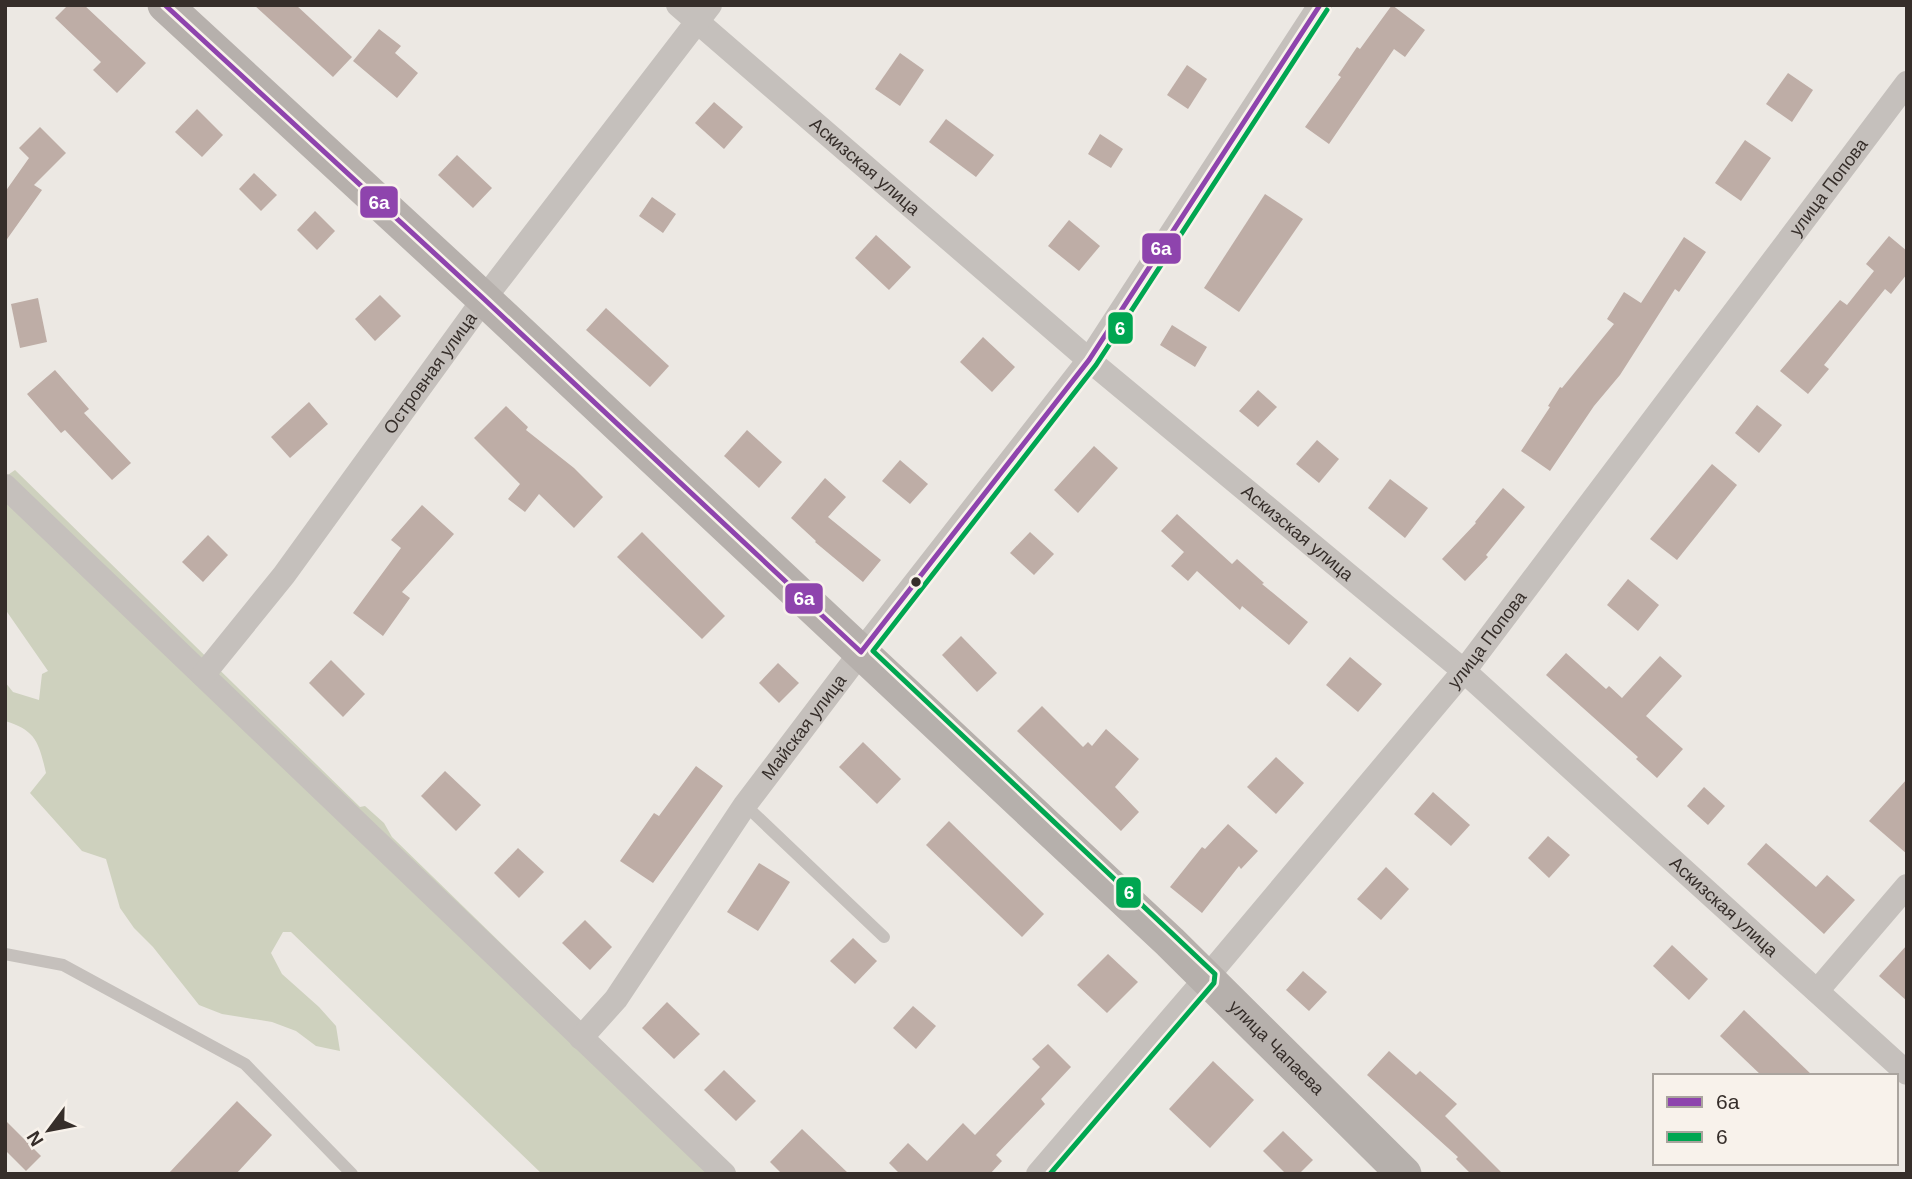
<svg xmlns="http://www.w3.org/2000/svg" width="1912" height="1179" viewBox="0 0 1912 1179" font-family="Arial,sans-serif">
  <rect width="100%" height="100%" fill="#ece8e3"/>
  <path fill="#ced1be" d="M 15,470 L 360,807 L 365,806 L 384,823 L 392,837 L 738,1174 L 542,1174 L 291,932 L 283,932 L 271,953 L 282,974 L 319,1007 L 336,1026 L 340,1051 L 316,1046 L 296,1031 L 272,1022 L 222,1014 L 199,1005 L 153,947 L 134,928 L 120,908 L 106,859 L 82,851 L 30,793 L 46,773 C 39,743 36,730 5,721 L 5,682 L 13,692 L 39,700 L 42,674 L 48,671 L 5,609 L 5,477 Z"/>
  <g fill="#beada6">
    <polygon points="68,5 84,5 146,63 117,93 93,70 101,62 55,18"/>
    <polygon points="254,5 296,5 352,57 333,77"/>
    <polygon points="1392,5 1425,30 1405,57 1394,49 1329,144 1305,127 1341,77 1338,75 1357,47 1360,49"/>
    <polygon points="379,29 401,46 395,53 418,73 397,98 353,61"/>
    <polygon points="900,53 924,70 900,106 875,89"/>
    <polygon points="1187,65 1207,79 1188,109 1167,95"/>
    <polygon points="1788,73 1813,90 1792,122 1766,104"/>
    <polygon points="714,102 743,127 724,149 695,123"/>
    <polygon points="197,109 223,135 202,157 175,132"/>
    <polygon points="946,119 994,155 976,177 929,142"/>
    <polygon points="40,127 66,153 34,185 42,190 5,242 5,192 29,158 19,148"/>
    <polygon points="1100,134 1123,149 1111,168 1088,154"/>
    <polygon points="1745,140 1771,158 1741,201 1715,183"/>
    <polygon points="457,155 492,188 473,208 438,175"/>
    <polygon points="254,173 277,195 261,211 239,189"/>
    <polygon points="1265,194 1303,219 1239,312 1204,288"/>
    <polygon points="652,197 676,214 663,233 639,216"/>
    <polygon points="315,211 335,231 317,250 297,230"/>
    <polygon points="1069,220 1100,246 1079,271 1048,246"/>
    <polygon points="876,235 911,267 889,290 855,258"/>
    <polygon points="1889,236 1907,251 1907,274 1891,294 1885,289 1824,365 1829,369 1808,394 1780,371 1840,300 1847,305 1874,271 1866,264"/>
    <polygon points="1684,237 1706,252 1679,292 1675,289 1620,375 1594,406 1550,471 1521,451 1550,407 1548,406 1560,387 1562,388 1614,324 1607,319 1624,292 1641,303"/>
    <polygon points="380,295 401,316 375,341 355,319"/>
    <polygon points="38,298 47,342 20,348 11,304"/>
    <polygon points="606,308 669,366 650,387 586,330"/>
    <polygon points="1172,325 1207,347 1195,367 1160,345"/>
    <polygon points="983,337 1015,367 992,392 960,362"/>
    <polygon points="55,370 89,409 84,413 131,463 112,480 65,430 61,433 27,394"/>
    <polygon points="1258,390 1277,407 1258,427 1239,411"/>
    <polygon points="309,402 328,424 290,458 271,437"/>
    <polygon points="1757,405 1782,425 1759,453 1735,433"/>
    <polygon points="506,406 528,427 526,430 574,468 603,497 574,528 539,494 525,512 508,499 520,484 474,438"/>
    <polygon points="747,430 782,462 759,488 724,456"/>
    <polygon points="1317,440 1339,459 1319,483 1296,464"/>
    <polygon points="1094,446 1118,468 1078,513 1054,490"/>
    <polygon points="900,460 928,484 910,504 882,481"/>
    <polygon points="1712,464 1737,485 1677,560 1650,539"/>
    <polygon points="825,478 846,497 828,517 881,560 863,582 815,542 816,541 791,518"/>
    <polygon points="1390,479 1428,508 1405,538 1368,508"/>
    <polygon points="1503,488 1525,507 1486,555 1488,557 1465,581 1442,559 1476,523 1475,522"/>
    <polygon points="422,505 454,534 402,592 410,598 383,636 353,613 401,548 391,540"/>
    <polygon points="1177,514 1232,564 1237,559 1264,583 1262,584 1308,622 1289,645 1242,606 1240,610 1197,571 1188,581 1171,566 1184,552 1161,531"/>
    <polygon points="642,532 725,616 702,639 617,557"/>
    <polygon points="1030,532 1054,554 1034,575 1010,553"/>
    <polygon points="208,535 228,555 203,582 182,562"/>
    <polygon points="1628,579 1659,605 1638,631 1607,605"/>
    <polygon points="961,636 997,673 977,692 942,655"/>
    <polygon points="1566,653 1606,689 1609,686 1622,698 1660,656 1682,676 1646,716 1683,749 1657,778 1636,759 1638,757 1546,675"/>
    <polygon points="1350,657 1382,684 1358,712 1326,685"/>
    <polygon points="331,660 365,694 343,717 309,683"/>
    <polygon points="778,663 799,683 779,703 759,683"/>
    <polygon points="1042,706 1083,747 1088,742 1092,746 1106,729 1139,759 1115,787 1139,812 1121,831 1017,731"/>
    <polygon points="863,742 901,779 877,804 839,767"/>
    <polygon points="1276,757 1304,783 1276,814 1247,787"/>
    <polygon points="696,766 723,786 653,883 620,861 654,813 659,816"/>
    <polygon points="445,771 481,805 456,831 421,796"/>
    <polygon points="1907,779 1907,854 1869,821"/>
    <polygon points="1704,787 1725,806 1708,825 1687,806"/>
    <polygon points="1433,792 1470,825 1451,846 1414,814"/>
    <polygon points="949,821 1044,914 1022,937 926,845"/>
    <polygon points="1228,824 1258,851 1241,869 1239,866 1202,913 1170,887 1202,847 1205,849"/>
    <polygon points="1548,836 1570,855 1549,878 1528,858"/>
    <polygon points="1766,843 1816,887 1827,875 1855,900 1824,934 1747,864"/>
    <polygon points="518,848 544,872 519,898 494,873"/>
    <polygon points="759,863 790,882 758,931 727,912"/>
    <polygon points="1386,867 1409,889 1381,920 1357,899"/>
    <polygon points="585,920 612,947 590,970 562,943"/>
    <polygon points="853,938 877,961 855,984 830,961"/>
    <polygon points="1672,945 1708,979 1689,1000 1653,966"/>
    <polygon points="1907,945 1907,1001 1879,976"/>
    <polygon points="1108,954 1138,982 1107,1013 1077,985"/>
    <polygon points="1303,971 1327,992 1309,1011 1286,990"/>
    <polygon points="667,1002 700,1034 674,1059 642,1028"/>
    <polygon points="913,1006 936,1026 916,1049 893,1028"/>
    <polygon points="1744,1010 1787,1051 1813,1076 1762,1076 1720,1036"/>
    <polygon points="1048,1044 1071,1067 1041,1099 1045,1104 996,1155 1002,1161 990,1174 900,1174 889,1163 908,1143 927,1161 963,1123 975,1135 1040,1067 1032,1059"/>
    <polygon points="1389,1051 1416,1075 1420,1071 1457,1104 1445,1116 1503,1174 1471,1174 1456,1159 1458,1157 1367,1075"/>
    <polygon points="1213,1061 1254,1100 1210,1148 1169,1109"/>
    <polygon points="724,1070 756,1101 736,1121 704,1090"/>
    <polygon points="237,1101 272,1135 236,1174 168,1174"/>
    <polygon points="5,1120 41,1156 26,1171 5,1150"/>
    <polygon points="802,1129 849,1174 782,1174 770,1162"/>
    <polygon points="1283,1131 1313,1160 1299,1174 1286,1174 1263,1151"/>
  </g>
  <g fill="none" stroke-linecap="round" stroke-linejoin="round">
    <g stroke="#c5c0bc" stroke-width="12">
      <polyline points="745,805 884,937"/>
      <polyline points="5,954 63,965 245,1064 352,1174"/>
    </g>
    <g stroke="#c5c0bc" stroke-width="24">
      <path id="s1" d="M 678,5 L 1089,360 L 1464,671 L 1907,1073"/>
      <polyline points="5,486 724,1174"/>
      <path id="s2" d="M 203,675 L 284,575 L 484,299 L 710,5"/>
      <polyline points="1817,991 1907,886"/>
      <path id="s3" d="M 581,1038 L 616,999 L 745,805 L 861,652 L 1089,360 L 1320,5"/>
      <path id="s4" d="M 1038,1174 L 1207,977 L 1464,671 L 1907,83"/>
    </g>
    <path stroke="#b6b0ac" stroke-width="35" id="s5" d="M 165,5 L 484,299 L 1170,942 L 1404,1174"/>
    <defs>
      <polyline id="bus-1" points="165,5 484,299 861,652 1089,360 1320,5"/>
      <polyline id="bus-2" points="1050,1174 1214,983 1215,974 873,651 1096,365 1327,10"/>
    </defs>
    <use href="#bus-1" stroke="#f8f2eb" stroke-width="10"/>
    <use href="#bus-2" stroke="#f8f2eb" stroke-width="10"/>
    <use href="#bus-1" stroke="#8e44ad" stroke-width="5"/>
    <use href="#bus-2" stroke="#00a651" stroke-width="5"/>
  </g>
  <circle fill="#362e2a" stroke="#f8f2eb" stroke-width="2.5" cx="916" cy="582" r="6"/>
  <g text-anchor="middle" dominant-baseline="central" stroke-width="7" stroke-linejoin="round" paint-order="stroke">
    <g font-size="18" fill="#362e2a" stroke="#f8f2eb">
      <text stroke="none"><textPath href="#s1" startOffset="247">Аскизская улица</textPath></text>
      <text stroke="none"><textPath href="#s4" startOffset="1265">улица Попова</textPath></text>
      <text stroke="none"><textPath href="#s2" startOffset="378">Островная улица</textPath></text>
      <text stroke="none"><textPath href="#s1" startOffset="814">Аскизская улица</textPath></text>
      <text stroke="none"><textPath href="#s4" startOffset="698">улица Попова</textPath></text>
      <text stroke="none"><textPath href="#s3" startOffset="383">Майская улица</textPath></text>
      <text stroke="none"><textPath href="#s1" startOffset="1381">Аскизская улица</textPath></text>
      <text stroke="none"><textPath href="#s5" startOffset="1524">улица Чапаева</textPath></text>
    </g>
  </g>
  <g stroke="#f8f2eb" stroke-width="2.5">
    <rect x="359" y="185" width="40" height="34" rx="7" fill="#8e44ad"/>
    <rect x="1141" y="232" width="41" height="33" rx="7" fill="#8e44ad"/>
    <rect x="1107" y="311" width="27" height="34" rx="7" fill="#00a651"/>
    <rect x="784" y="582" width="40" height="33" rx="7" fill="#8e44ad"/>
    <rect x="1115" y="876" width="27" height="33" rx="7" fill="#00a651"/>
  </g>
  <g font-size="19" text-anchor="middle" font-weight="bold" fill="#fff">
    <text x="379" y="209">6а</text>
    <text x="1161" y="255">6а</text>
    <text x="1120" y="335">6</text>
    <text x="804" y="605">6а</text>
    <text x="1129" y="899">6</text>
  </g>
  <rect width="1912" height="1179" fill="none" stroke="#362e2a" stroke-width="14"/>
  <rect x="1653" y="1074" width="245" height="91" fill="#f8f2eb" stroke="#aaa49e" stroke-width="2"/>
  <rect x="1667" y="1097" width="35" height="10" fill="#8e44ad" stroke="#aaa49e" stroke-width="2"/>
  <text x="1716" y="1109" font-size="21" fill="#362e2a">6а</text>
  <rect x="1667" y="1132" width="35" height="10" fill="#00a651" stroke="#aaa49e" stroke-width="2"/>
  <text x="1716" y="1144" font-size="21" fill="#362e2a">6</text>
  <g transform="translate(49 1130) rotate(238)" stroke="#f8f2eb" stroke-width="5" paint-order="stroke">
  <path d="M0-5L12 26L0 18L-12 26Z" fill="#362e2a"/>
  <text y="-10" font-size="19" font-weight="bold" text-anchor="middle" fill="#362e2a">N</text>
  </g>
</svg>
